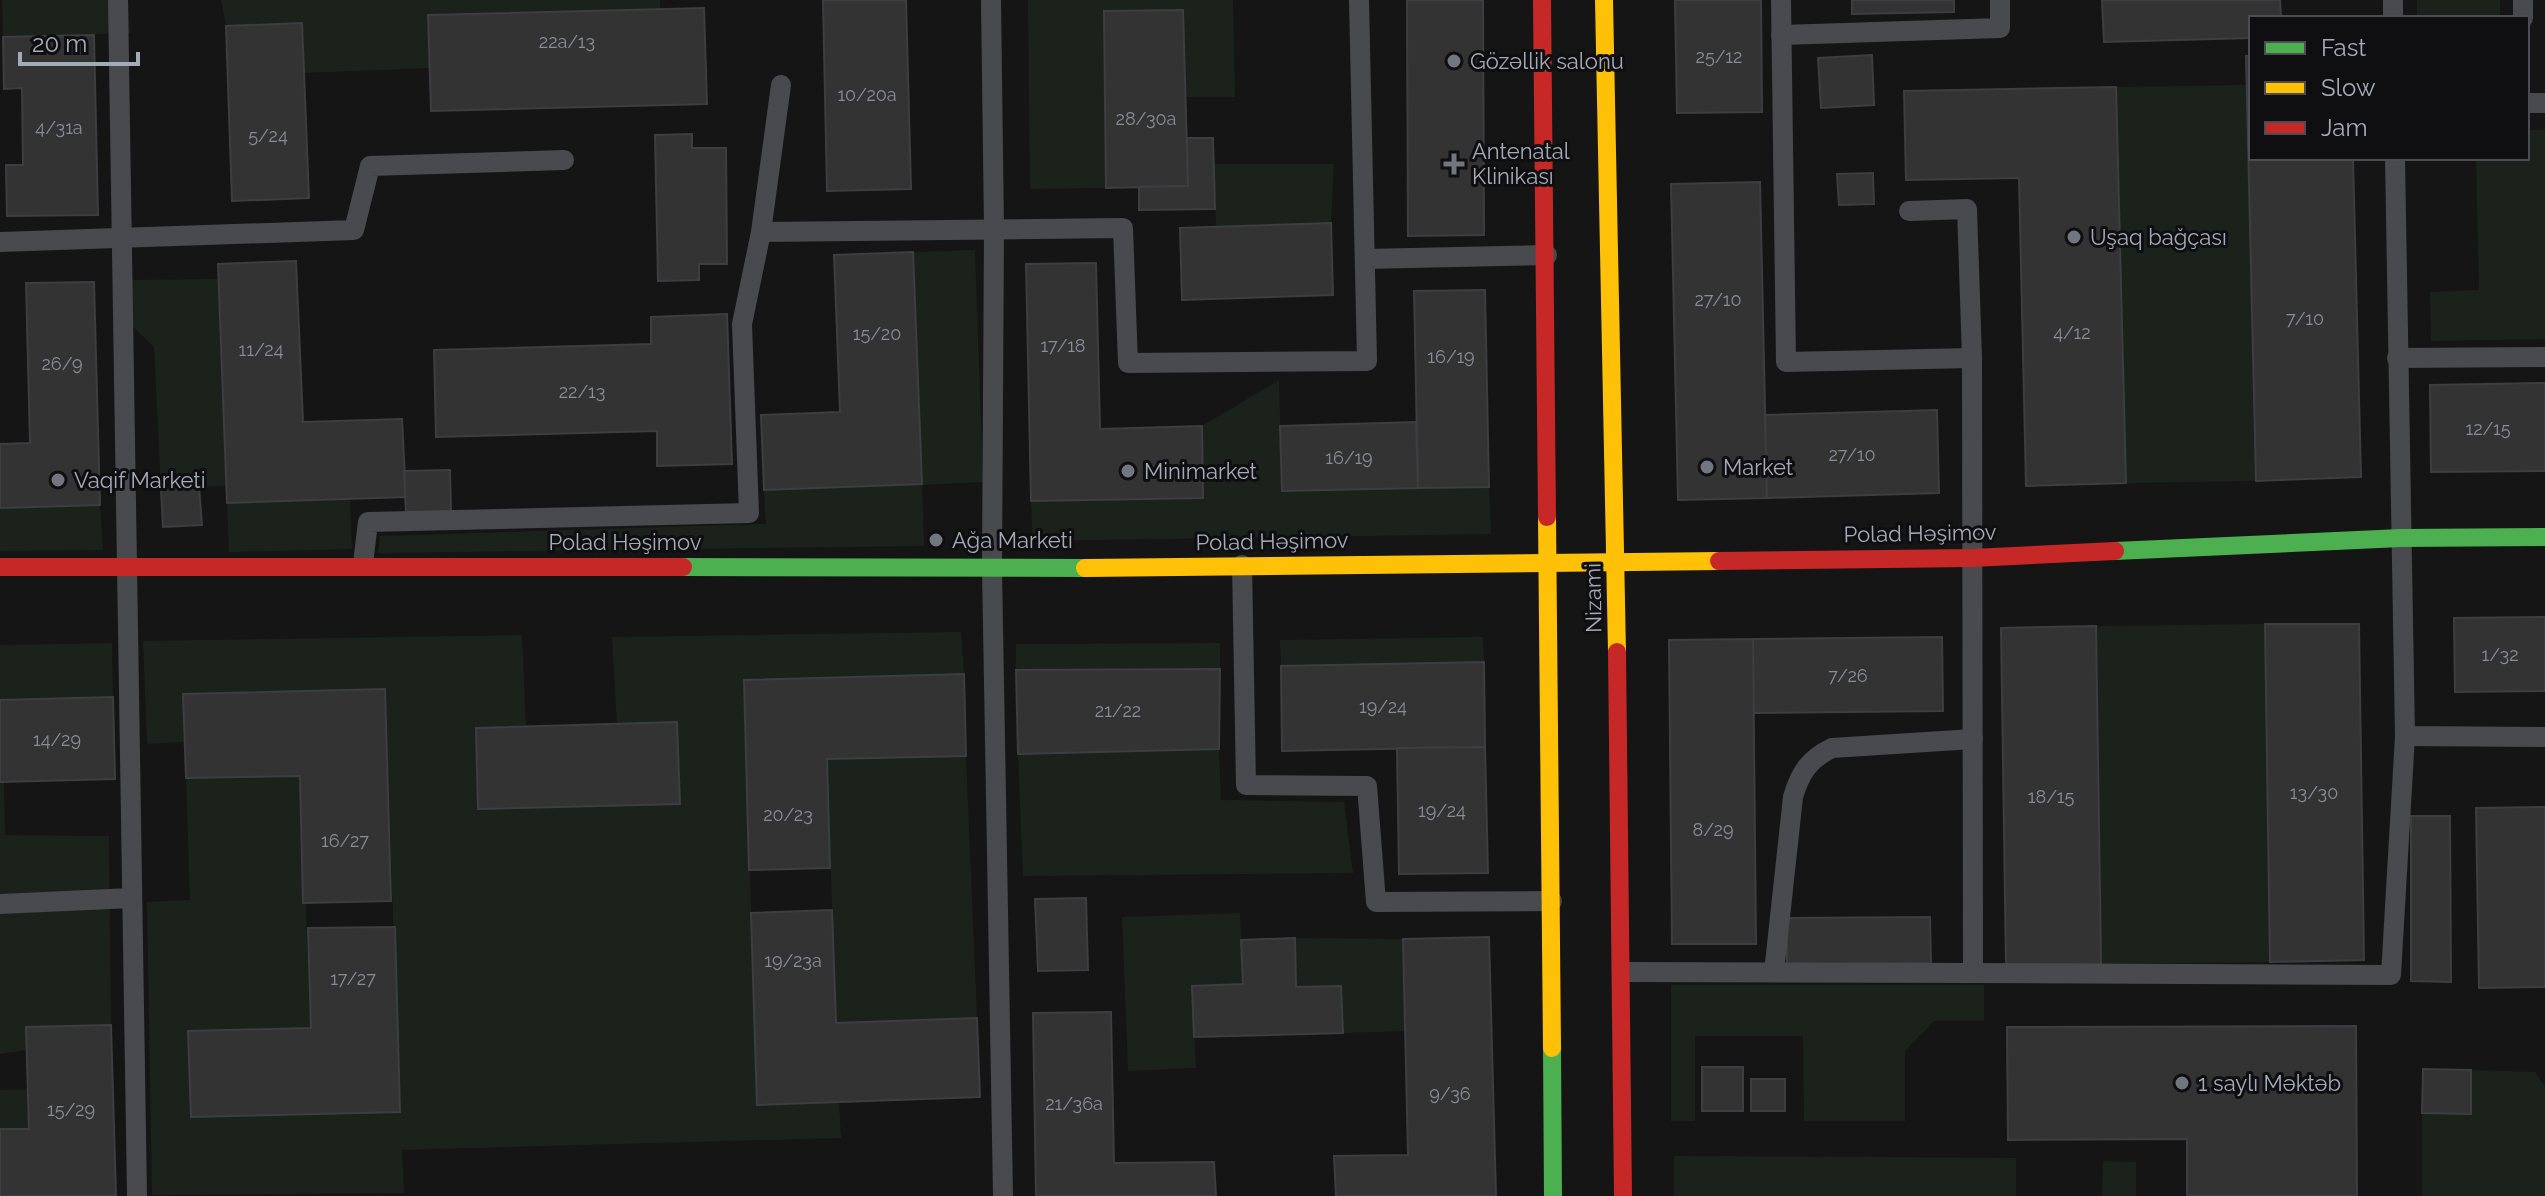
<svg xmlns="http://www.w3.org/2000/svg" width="2545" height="1196" viewBox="0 0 2545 1196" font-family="Raleway,sans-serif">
  <rect width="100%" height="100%" fill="#151515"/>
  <g fill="#1b221b">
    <polygon points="2,0 128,0 130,33 3,37"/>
    <polygon points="221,0 660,0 660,9 429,15 430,68 304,73 302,24 226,26"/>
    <polygon points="1028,0 1233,0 1235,97 1185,97 1183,10 1105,11 1106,188 1030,189"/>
    <rect x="2417" y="0" width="83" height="18"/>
    <polygon points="2246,85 2256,481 2126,483 2116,87"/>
    <polygon points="2527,130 2545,130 2545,339 2431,341 2430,292 2479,290 2476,158 2527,158"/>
    <polygon points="1214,164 1334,164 1331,223 1216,227"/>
    <polygon points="975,250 983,482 922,485 924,546 378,553 380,536 766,524 764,490 921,484 913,252"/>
    <polygon points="220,279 228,486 161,489 154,347 127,321 125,280"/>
    <polygon points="1279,380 1282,491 1489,487 1491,534 1033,541 1031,501 1203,498 1202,426"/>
    <polygon points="350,500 352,549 229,552 227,503"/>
    <polygon points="100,505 103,550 0,551 0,508"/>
    <polygon points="2265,624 2270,962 2101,964 2096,626"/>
    <polygon points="961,632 964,674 744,680 757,1104 839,1102 841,1138 402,1150 404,1193 152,1195 147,902 190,900 186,778 300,776 311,1028 189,1032 191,1117 400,1112 385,689 183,694 184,742 147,744 143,641 522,635 526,726 476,728 479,809 680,804 677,722 617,724 612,637"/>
    <polygon points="1483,637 1484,662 1281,666 1280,640"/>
    <polygon points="112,643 113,697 0,700 0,645"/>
    <polygon points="1220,643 1220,669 1016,670 1016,644"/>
    <polygon points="1219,749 1221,800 1344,802 1353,873 1023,876 1018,754"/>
    <polygon points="966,756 977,1018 836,1023 827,759"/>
    <polygon points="0,782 4,782 5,835 109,836 111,1025 27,1027 27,1050 0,1054"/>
    <polygon points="1240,913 1243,984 1192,986 1196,1068 1128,1071 1122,917"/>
    <polygon points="1295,938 1403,939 1406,1031 1343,1033 1341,986 1296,987"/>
    <polygon points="1671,985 1984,985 1984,1021 1934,1021 1905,1051 1905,1121 1804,1121 1803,1036 1695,1036 1695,1121 1671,1121"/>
    <polygon points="2471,1070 2535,1072 2545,1087 2545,1196 2422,1196 2422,1113 2471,1114"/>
    <polygon points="28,1089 29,1129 0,1129 0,1090"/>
    <polygon points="1674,1156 2016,1158 2016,1196 1674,1196"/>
    <polygon points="2103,1161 2136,1162 2136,1196 2102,1196"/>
  </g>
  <g fill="#333334" stroke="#3d3e41" stroke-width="2">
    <polygon points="823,0 906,0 911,189 827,191"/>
    <polygon points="1407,0 1483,0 1484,235 1408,236"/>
    <polygon points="1675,0 1761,0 1762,112 1677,113"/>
    <polygon points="1852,0 1954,0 1954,12 1852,14"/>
    <polygon points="2102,0 2280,0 2281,18 2251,18 2251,38 2104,42"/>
    <polygon points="704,8 707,104 431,111 428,15"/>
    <polygon points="1183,10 1188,186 1106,188 1104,11"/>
    <polygon points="302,23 309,198 232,201 226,26"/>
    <polygon points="94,35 98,215 7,216 6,165 23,165 22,88 4,89 3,37"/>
    <polygon points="1872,55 1874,105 1821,108 1818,58"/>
    <polygon points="2246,56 2251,56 2251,158 2353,158 2361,477 2256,481"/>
    <polygon points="2116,87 2126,483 2026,486 2019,178 1906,180 1904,91"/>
    <polygon points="692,134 692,148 726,148 727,264 699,264 699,280 658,281 655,135"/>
    <polygon points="1187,138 1213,138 1215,209 1139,210 1139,187 1188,186"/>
    <polygon points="1873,173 1874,204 1839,205 1837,174"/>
    <polygon points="1760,182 1767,498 1678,500 1671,184"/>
    <polygon points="1331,223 1333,295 1182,300 1180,228"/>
    <polygon points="913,252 922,484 764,490 761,415 840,412 834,255"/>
    <polygon points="296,261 303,422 402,419 406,497 227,503 218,264"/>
    <polygon points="1096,263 1100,429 1202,426 1203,498 1031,501 1026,264"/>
    <polygon points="94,282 100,505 0,508 0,444 30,443 26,283"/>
    <polygon points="1485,290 1489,487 1418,488 1414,291"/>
    <polygon points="727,314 732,464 657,466 657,431 436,437 434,350 651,344 651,317"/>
    <polygon points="2545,383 2545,471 2431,472 2430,385"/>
    <polygon points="1937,410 1939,493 1767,498 1765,415"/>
    <polygon points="1416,422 1418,488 1282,491 1280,426"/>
    <polygon points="450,470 451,512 406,513 404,471"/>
    <polygon points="199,487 202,525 163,527 161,489"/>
    <polygon points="2545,617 2545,691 2455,692 2454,618"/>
    <polygon points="2265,624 2359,624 2364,960 2270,962"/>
    <polygon points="2096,626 2101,964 2006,965 2001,628"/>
    <polygon points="1942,637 1943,711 1753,713 1753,639"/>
    <polygon points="1753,639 1756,944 1672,944 1669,640"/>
    <polygon points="1484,662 1485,747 1282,751 1281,666"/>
    <polygon points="1220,669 1219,749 1018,754 1016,670"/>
    <polygon points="964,674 966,756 827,759 830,868 749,870 744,680"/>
    <polygon points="385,689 391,901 303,903 300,776 186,778 183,694"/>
    <polygon points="113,697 115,779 0,782 0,700"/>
    <polygon points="677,722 680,804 478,809 476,728"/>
    <polygon points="1485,747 1488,873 1399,874 1397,748"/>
    <polygon points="2545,807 2545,987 2479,988 2476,808"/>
    <polygon points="2411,816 2450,816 2451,982 2411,981"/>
    <polygon points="1086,898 1088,970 1038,971 1035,899"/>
    <polygon points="832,910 836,1023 977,1018 980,1097 757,1105 751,913"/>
    <polygon points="1930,917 1931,963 1787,965 1787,918"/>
    <polygon points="395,927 400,1112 191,1117 188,1031 311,1028 308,928"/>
    <polygon points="1489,937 1496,1196 1336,1196 1334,1156 1408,1155 1403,939"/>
    <polygon points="1295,938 1296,987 1341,986 1343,1033 1194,1037 1192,986 1243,984 1241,940"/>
    <polygon points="1111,1012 1114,1163 1214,1162 1216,1196 1036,1196 1033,1013"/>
    <polygon points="111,1025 116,1196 0,1196 0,1129 29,1129 26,1027"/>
    <polygon points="2356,1026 2357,1196 2187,1196 2187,1139 2008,1140 2007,1027"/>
    <rect x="1702" y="1067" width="41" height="44"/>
    <polygon points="2423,1069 2471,1070 2471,1114 2422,1113"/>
    <rect x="1751" y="1079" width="34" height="32"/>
  </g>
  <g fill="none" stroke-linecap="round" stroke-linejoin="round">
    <g stroke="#484a4e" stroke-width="20">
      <polyline points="118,0 137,1196"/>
      <polyline points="991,0 994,229 992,569 1003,1196"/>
      <polyline points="2393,0 2393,18"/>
      <polyline points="2523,0 2523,18"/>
      <polyline points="1781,35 2000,28 2000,0"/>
      <polyline points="2527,103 2545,103"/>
      <polyline points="2395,158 2405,736 2545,737"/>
      <polyline points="1909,211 1967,209 1972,358"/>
      <polyline points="761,232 1123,228 1128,363 1367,361 1359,0"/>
      <polyline points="0,242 354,230 370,166 564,160"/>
      <polyline points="1365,259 1547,255"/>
      <polyline points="2397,358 2545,357"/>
      <polyline points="363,564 368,522 749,513 742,324 761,232 781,85"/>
      <polyline points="1242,565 1246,785 1367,786 1376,902 1552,901"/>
      <polyline points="0,904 132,898"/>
      <polyline points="1622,972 1973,973 1972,358 1786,362 1781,0"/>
      <path d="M 1774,972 L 1793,797 C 1800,773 1809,759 1832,748 L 1973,739"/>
      <polyline points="1973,973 2391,975 2405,736"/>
    </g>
    <g stroke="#4caf50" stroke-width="18">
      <polyline points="2115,551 2401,538 2545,537"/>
      <polyline points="683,567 1085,568"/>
      <polyline points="1552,1048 1553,1196"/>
    </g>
    <g stroke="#ffc107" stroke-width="18">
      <polyline points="1604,0 1617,652"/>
      <polyline points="1547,517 1552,1048"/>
      <polyline points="1085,568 1719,561"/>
    </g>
    <g stroke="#c62828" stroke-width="18">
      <polyline points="1542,0 1547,517"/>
      <polyline points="1719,561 1972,558 2115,551"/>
      <polyline points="0,567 683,567"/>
      <polyline points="1617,652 1623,1196"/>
    </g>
  </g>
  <g fill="#72767e" stroke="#0f0f11" stroke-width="3">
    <circle cx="1454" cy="61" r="8"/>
    <path d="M1450 152h8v8h8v8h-8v8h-8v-8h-8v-8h8z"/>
    <circle cx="2074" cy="237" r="8"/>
    <circle cx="1707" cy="467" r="8"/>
    <circle cx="1128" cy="471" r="8"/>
    <circle cx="58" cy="480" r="8"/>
    <circle cx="936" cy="540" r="8"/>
    <circle cx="2182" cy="1083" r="8"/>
  </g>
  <g text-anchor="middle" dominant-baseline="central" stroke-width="6" stroke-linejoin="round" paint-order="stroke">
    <g font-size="18" fill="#888d96">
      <text x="567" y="41">22a/13</text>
      <text x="1719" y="56">25/12</text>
      <text x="867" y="94">10/20a</text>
      <text x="1146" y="118">28/30a</text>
      <text x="59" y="127">4/31a</text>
      <text x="268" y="135">5/24</text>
      <text x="1718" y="299">27/10</text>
      <text x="2305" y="318">7/10</text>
      <text x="2072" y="332">4/12</text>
      <text x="877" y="333">15/20</text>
      <text x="1063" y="345">17/18</text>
      <text x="261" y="349">11/24</text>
      <text x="1451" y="356">16/19</text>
      <text x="62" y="363">26/9</text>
      <text x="582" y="391">22/13</text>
      <text x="2488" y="428">12/15</text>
      <text x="1852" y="454">27/10</text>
      <text x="1349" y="457">16/19</text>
      <text x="2500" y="654">1/32</text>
      <text x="1848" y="675">7/26</text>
      <text x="1383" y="706">19/24</text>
      <text x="1118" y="710">21/22</text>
      <text x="57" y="739">14/29</text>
      <text x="2314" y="792">13/30</text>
      <text x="2051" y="796">18/15</text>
      <text x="1442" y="810">19/24</text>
      <text x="788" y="814">20/23</text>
      <text x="1713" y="829">8/29</text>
      <text x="345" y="840">16/27</text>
      <text x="793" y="960">19/23a</text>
      <text x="353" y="978">17/27</text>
      <text x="1450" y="1093">9/36</text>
      <text x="1074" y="1103">21/36a</text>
      <text x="71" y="1109">15/29</text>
    </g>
    <g font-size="22" fill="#a4abb7" stroke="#0f0f11" text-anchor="start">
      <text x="1470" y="61">Gözəllik salonu</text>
      <text x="1472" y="151">Antenatal<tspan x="1472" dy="25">Klinikası</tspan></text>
      <text x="2090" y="237">Uşaq bağçası</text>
      <text x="1723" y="467">Market</text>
      <text x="1144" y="471">Minimarket</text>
      <text x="74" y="480">Vaqif Marketi</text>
      <text x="952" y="540">Ağa Marketi</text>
      <text x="2198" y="1083">1 saylı Məktəb</text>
    </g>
    <g font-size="22" fill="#a4abb7" stroke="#0f0f11">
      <text transform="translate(1920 533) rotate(-1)">Polad Həşimov</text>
      <text transform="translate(1272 541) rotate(-1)">Polad Həşimov</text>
      <text x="625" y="542">Polad Həşimov</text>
      <text transform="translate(1593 598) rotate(-91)">Nizami</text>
    </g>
  </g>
  <rect x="2249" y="16" width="280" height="144" fill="#0f0f11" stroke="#4b4d53" stroke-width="2"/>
  <rect x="2265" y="42" width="40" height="12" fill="#4caf50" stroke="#4b4d53" stroke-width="2"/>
  <text x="2321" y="56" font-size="24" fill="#a4abb7">Fast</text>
  <rect x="2265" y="82" width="40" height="12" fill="#ffc107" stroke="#4b4d53" stroke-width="2"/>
  <text x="2321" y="96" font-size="24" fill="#a4abb7">Slow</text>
  <rect x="2265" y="122" width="40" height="12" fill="#c62828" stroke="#4b4d53" stroke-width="2"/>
  <text x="2321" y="136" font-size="24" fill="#a4abb7">Jam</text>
  <path d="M20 52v12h118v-12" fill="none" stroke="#a4abb7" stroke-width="4"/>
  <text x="32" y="52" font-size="24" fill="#a4abb7" stroke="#0f0f11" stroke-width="6" paint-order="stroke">20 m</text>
</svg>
